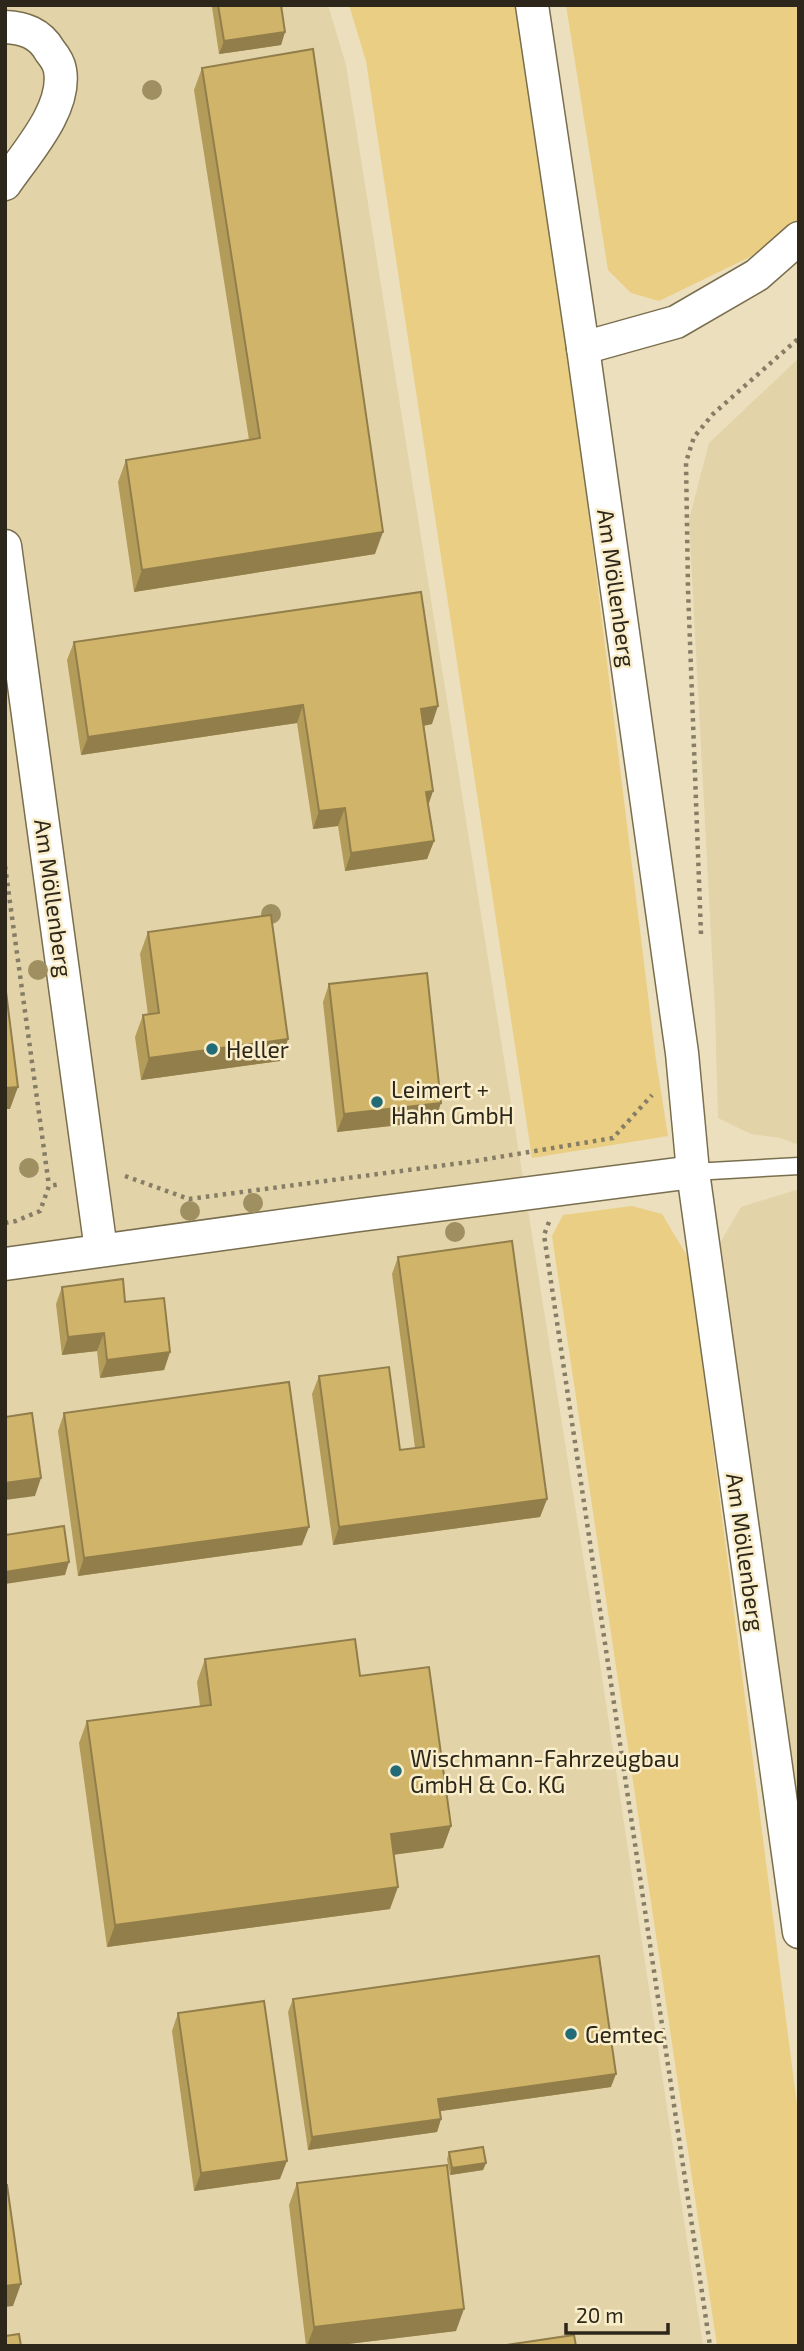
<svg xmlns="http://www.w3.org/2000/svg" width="804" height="2351" viewBox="0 0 804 2351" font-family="'Exo 2',sans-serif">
  <rect width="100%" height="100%" fill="#ecdfbd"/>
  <g fill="#e2d3a9">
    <polygon points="5,5 328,5 346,65 597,1644 703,2346 5,2346"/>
    <polygon points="799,358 799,1145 780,1138 751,1134 718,1118 715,1012 689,520 709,443"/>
    <polygon points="799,1189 799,1835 720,1243 741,1207"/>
  </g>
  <g fill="#eace83">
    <polygon points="349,5 522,5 569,354 656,1060 668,1136 532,1158 366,61"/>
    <polygon points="566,5 799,5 799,218 758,253 659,301 631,293 608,270"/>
    <polygon points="632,1206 662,1214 689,1259 799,2121 799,2346 717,2346 552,1236 563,1215"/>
  </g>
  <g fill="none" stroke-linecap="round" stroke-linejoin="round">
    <defs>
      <polyline id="service" points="693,1172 799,1166"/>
      <g id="minor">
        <polyline points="532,5 583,348 682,1053 693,1172 799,1932"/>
        <path d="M 5,27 C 24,28 40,33 50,51 C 54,56 59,63 60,70 C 67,109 26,153 5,184"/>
        <polyline points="583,348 676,322 757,275 799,238"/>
        <polyline points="5,546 101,1250"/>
        <polyline points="5,1264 352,1216 693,1172"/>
      </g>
    </defs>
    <use href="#service" stroke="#796e4e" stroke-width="19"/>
    <use href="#minor" stroke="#796e4e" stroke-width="35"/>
    <g stroke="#867d66" stroke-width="4.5" stroke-dasharray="3.5 5" stroke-linecap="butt">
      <polyline points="5,866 49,1186"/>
      <polyline points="701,934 688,589 686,462 694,437 713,414 799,338"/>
      <polyline points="125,1176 189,1199 469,1162 613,1138 652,1095"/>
      <polyline points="549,1222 544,1235 710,2346"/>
      <polyline points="5,1223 16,1221 40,1211 49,1186 61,1184"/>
    </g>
    <use href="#service" stroke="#fff" stroke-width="16"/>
    <use href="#minor" stroke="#fff" stroke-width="32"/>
  </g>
  <g fill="#a08f60">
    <circle cx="152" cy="90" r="10"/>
    <circle cx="271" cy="914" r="10"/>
    <circle cx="38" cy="970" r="10"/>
    <circle cx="29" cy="1168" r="10"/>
    <circle cx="253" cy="1203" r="10"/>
    <circle cx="190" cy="1211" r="10"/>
    <circle cx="455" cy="1232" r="10"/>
  </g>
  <g fill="#b39b5a">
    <polygon points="213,5 281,5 285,32 281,45 219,54 212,7"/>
    <polygon points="202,68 375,554 134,592 118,482 126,460 249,440 194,90"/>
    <polygon points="74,642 432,724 424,726 433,791 428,805 434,841 427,859 345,871 338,826 313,829 297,723 81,755 67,660"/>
    <polygon points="148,932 288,1039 280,1061 141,1080 135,1037 143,1015 148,1015 140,954"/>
    <polygon points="329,984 435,1121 337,1132 323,1002"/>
    <polygon points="398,1257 547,1499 540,1517 333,1545 312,1394 319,1376 400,1450 415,1448 392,1274"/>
    <polygon points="62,1287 125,1302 170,1352 164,1370 100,1378 97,1351 62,1355 56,1304"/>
    <polygon points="64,1413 302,1545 78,1576 58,1431"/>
    <polygon points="205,1659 360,1676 451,1826 443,1848 393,1855 390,1909 107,1947 79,1743 87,1721 200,1706 197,1682"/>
    <polygon points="293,1999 611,2087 440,2111 441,2119 437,2132 308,2150 288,2012"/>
    <polygon points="178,2013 280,2179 194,2191 172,2031"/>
    <polygon points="449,2152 486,2163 483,2170 450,2175 447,2159"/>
    <polygon points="297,2183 456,2331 331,2346 306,2346 289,2205"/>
  </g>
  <g fill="#927e4a">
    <polygon points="285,32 281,45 219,54 224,41"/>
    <polygon points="383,532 375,554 134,592 142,570"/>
    <polygon points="303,705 297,723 81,755 88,737"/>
    <polygon points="438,706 432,724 415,727 421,709"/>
    <polygon points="433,791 427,809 426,792"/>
    <polygon points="345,808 338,826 313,829 319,811"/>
    <polygon points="434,841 427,859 345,871 351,853"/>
    <polygon points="288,1039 280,1061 141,1080 149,1058"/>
    <polygon points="18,1087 10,1109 5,1109 5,1088"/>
    <polygon points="441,1103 435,1121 337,1132 344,1114"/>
    <polygon points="104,1333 97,1351 62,1355 68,1337"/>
    <polygon points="170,1352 164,1370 100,1378 107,1360"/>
    <polygon points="41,1478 35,1496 5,1500 5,1483"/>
    <polygon points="547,1499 540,1517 333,1545 339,1527"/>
    <polygon points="309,1527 302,1545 78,1576 84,1558"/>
    <polygon points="69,1562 65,1575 5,1584 5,1572"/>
    <polygon points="451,1826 443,1848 383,1856 391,1834"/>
    <polygon points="398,1887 390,1909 107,1947 115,1925"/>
    <polygon points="616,2074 611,2087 434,2112 438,2099"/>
    <polygon points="441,2119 437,2132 308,2150 312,2137"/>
    <polygon points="287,2161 280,2179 194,2191 201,2173"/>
    <polygon points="486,2163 483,2170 450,2175 452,2168"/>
    <polygon points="21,2284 13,2306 5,2307 5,2286"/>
    <polygon points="464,2309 456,2331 331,2346 307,2346 314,2327"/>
  </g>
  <g fill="#d0b469" stroke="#927e4a" stroke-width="2">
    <polygon points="218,5 281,5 285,32 224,41"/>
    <polygon points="313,49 383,532 142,570 126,460 260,438 202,68"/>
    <polygon points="421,592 438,706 421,709 433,791 426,792 434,841 351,853 345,808 319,811 303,705 88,737 74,642"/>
    <polygon points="271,915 288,1039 149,1058 143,1015 159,1013 148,932"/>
    <polygon points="427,973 441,1103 344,1114 329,984"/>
    <polygon points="5,984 18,1087 5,1088"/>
    <polygon points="512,1241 547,1499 339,1527 319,1376 389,1367 400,1450 424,1447 398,1257"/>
    <polygon points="123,1279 125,1302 164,1298 170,1352 107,1360 104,1333 68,1337 62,1287"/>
    <polygon points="289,1382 309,1527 84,1558 64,1413"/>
    <polygon points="32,1413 41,1478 5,1483 5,1417"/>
    <polygon points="64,1526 69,1562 5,1572 5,1535"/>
    <polygon points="355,1639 360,1676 429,1667 451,1826 391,1834 398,1887 115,1925 87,1721 211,1705 205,1659"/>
    <polygon points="599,1956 616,2074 438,2099 441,2119 312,2137 293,1999"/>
    <polygon points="264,2001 287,2161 201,2173 178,2013"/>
    <polygon points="483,2147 486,2163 452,2168 449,2152"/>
    <polygon points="447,2165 464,2309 314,2327 297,2183"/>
    <polygon points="5,2185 7,2185 21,2284 5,2286"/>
    <polygon points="19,2334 21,2346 5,2346 5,2336"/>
    <polygon points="574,2335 576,2346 499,2346"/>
  </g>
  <g fill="#236b77" stroke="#faedc9" stroke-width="2.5">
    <circle cx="212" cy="1049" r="7"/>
    <circle cx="377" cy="1102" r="7"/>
    <circle cx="396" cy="1771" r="7"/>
    <circle cx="571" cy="2034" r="7"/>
  </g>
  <g text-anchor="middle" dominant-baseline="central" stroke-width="5" stroke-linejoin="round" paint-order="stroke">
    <g font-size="23" fill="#2c271a" stroke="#faedc9">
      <text transform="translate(617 588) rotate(82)">Am Möllenberg</text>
      <text transform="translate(54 898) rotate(82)">Am Möllenberg</text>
      <text transform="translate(746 1552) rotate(82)">Am Möllenberg</text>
    </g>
    <g font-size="23" fill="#2c271a" stroke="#faedc9" text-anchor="start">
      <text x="226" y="1049">Heller</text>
      <text x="391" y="1089">Leimert +<tspan x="391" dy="26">Hahn GmbH</tspan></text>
      <text x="410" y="1758">Wischmann-Fahrzeugbau<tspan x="410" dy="26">GmbH &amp; Co. KG</tspan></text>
      <text x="585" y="2034">Gemtec</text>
    </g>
  </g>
  <rect width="804" height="2351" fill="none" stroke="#2c271a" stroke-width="14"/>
  <path d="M566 2323v10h102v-10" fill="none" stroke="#2c271a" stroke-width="3.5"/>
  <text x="576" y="2323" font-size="21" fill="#2c271a" stroke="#faedc9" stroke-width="5" paint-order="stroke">20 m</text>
</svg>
